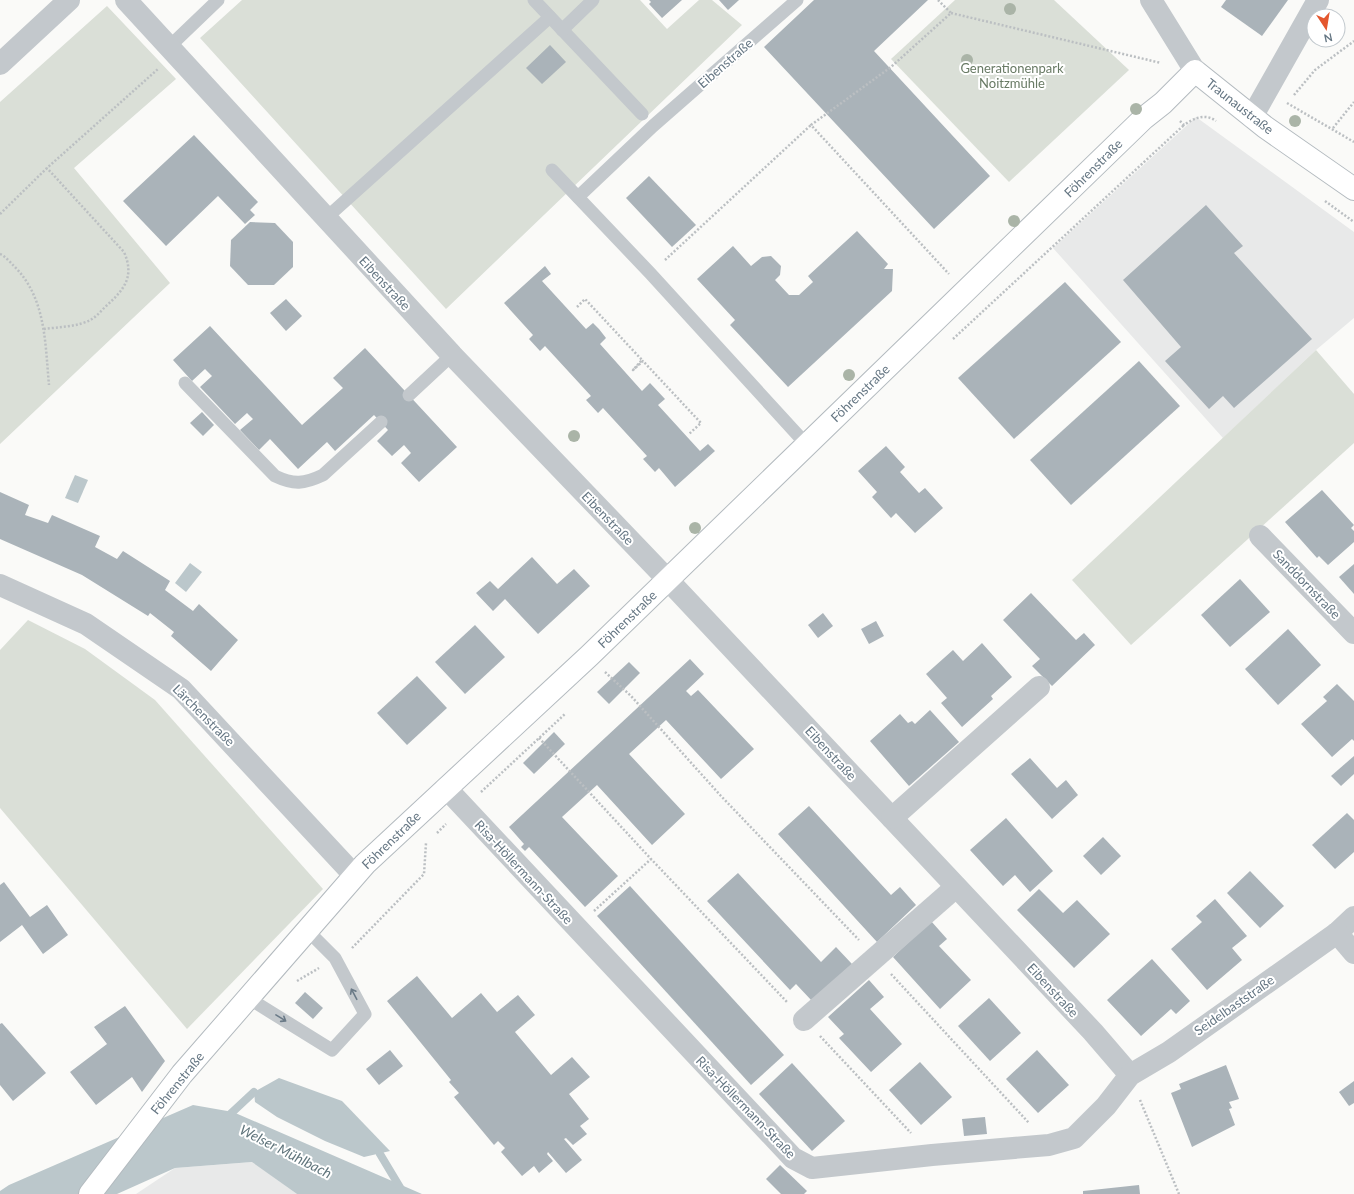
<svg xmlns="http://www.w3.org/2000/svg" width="1354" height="1194" viewBox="0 0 1354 1194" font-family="Lato,sans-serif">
  <rect width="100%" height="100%" fill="#fafaf8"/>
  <g fill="#e8e9e9">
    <polygon points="1196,117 1354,232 1354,318 1316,350 1223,438 1053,248"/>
    <polygon points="253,1162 297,1194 136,1194 175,1168"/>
  </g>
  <g fill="#dadfd7">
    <polygon points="242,0 640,0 667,29 699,0 712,0 742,25 446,309 200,38"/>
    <polygon points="955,0 1054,0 1129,70 1009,182 891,59"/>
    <polygon points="107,6 176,79 74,168 170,283 0,444 0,102"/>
    <polygon points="1316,350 1354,394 1354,443 1131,645 1072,580"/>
    <polygon points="28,620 85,649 155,700 323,889 187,1029 0,808 0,650"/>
  </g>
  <g fill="#bbc7cb">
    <polygon points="75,475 88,480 78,503 65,498"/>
    <polygon points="190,563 202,572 186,592 175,583"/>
    <polygon points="279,1078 342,1101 390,1151 364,1157 325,1141 277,1117 255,1102 254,1092"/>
    <polygon points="193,1105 233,1112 422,1194 297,1194 252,1162 175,1168 117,1194 0,1194 0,1191 9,1185"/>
  </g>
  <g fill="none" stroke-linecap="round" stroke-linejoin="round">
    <g stroke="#bbc7cb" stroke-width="8">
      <polyline points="225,1119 254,1092"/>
      <polyline points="380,1154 404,1194"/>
    </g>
  </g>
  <g fill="#aab3b9">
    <polygon points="649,0 682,0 662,18 649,4 651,2"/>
    <polygon points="719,0 739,0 728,10"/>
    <polygon points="814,0 928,0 874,51 990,176 934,229 764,47"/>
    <polygon points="1226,0 1288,0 1262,36 1221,7"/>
    <polygon points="550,45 566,62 542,84 526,68"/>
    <polygon points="194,135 258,202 250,210 255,215 245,224 218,196 166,246 123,201"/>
    <polygon points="649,176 696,225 672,247 626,198"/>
    <polygon points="1206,205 1243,246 1234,253 1312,339 1234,408 1223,396 1209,409 1165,361 1181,347 1123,280"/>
    <polygon points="250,222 275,223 293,242 293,267 274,285 248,285 230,266 231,240"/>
    <polygon points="857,231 888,264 884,269 893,269 892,291 788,387 730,325 735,320 697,279 733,246 751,266 762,257 771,256 781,266 780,275 775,280 789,295 799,295 813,282 808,276"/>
    <polygon points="545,266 551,274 542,281 586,329 593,323 599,329 606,338 600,344 642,391 650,383 665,399 658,405 700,451 708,444 715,451 675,487 659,468 655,472 643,459 647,456 603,408 598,413 586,400 591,396 545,346 540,351 529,339 533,335 504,303"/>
    <polygon points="1065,282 1121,342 1014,439 958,378"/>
    <polygon points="286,299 302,316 286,331 270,313"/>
    <polygon points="210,326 302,425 343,388 333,378 365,348 457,447 419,482 401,463 411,453 404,445 392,456 377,441 388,430 374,415 335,451 327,442 298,469 270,439 259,450 240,430 253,419 247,413 235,424 200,387 212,376 205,369 192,381 173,360"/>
    <polygon points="1139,361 1180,406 1071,505 1030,460"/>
    <polygon points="202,412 214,425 203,436 190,423"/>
    <polygon points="886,446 905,467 900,472 919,493 925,488 943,508 915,533 896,513 891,518 872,497 877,492 858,471"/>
    <polygon points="1322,490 1354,525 1351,528 1354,531 1354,542 1328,565 1319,556 1317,558 1285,522"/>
    <polygon points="0,492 29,505 25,515 48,523 52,515 100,536 95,547 117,559 123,551 170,581 165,590 193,611 199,604 238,640 211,671 171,636 174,632 150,613 148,616 82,575 0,539"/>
    <polygon points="532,557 557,584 574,569 590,586 538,634 505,599 493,611 476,593 490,581 498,589"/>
    <polygon points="1354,564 1354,594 1339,577"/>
    <polygon points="1240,579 1270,612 1230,647 1201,615"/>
    <polygon points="1031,593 1076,640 1084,633 1095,645 1052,686 1032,666 1040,659 1003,620"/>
    <polygon points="823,613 833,626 818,638 808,625"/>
    <polygon points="876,621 884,636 869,644 861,629"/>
    <polygon points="475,625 505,657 465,694 435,662"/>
    <polygon points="1288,629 1321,665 1278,705 1245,669"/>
    <polygon points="982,643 1012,677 991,696 993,699 962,727 941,703 947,698 926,674 953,650 963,661"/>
    <polygon points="690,659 704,674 686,691 691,696 698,690 754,749 721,779 666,720 629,754 685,814 652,845 597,785 562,817 618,876 585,907 529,847 525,851 521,847 524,844 509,827"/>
    <polygon points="629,662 640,673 609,704 597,692"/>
    <polygon points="417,676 447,708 407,745 377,713"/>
    <polygon points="1337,684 1354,701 1354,741 1352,739 1332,757 1301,724 1327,701 1323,697"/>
    <polygon points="930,710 959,742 909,786 870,741 900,714 908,723 912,721 915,724"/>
    <polygon points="554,732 565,744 534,774 523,763"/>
    <polygon points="1354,756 1354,774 1341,786 1331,776"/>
    <polygon points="1030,758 1057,788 1066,780 1078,795 1052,819 1011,774"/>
    <polygon points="809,806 891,895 900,887 916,905 877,942 778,834"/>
    <polygon points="1347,813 1354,820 1354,852 1335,869 1312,845"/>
    <polygon points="1006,818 1053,871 1030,892 1015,875 1003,886 970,850"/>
    <polygon points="1103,837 1121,856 1101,875 1083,856"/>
    <polygon points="1250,871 1284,906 1260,928 1227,893"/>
    <polygon points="738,873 821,962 836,947 852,964 812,1001 796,984 790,990 707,901"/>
    <polygon points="4,882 30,917 47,905 68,935 43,954 22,925 0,942 0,885"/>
    <polygon points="630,886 784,1055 751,1085 597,916"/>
    <polygon points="1039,889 1063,913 1077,900 1110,934 1074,968 1017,910"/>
    <polygon points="1215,899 1247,936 1232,948 1242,960 1207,990 1171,949 1202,922 1196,916"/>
    <polygon points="931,921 947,939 939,946 971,980 940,1009 893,957"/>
    <polygon points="1152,959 1190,1001 1176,1014 1171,1009 1141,1036 1107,1000"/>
    <polygon points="417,976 452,1018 481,993 497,1012 518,995 535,1015 515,1032 551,1075 572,1057 590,1077 569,1094 589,1119 580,1126 587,1134 573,1145 566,1138 564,1139 582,1160 566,1173 548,1152 547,1154 553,1161 539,1173 534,1166 522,1176 501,1152 505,1148 498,1141 494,1145 454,1097 459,1093 449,1082 451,1080 387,1001"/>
    <polygon points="869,980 884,997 870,1009 902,1044 871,1072 839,1038 844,1034 828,1017"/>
    <polygon points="305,992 323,1008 313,1019 295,1003"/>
    <polygon points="989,998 1021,1033 990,1061 958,1026"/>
    <polygon points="125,1006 165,1061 142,1092 132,1077 96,1105 70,1072 107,1044 94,1027"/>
    <polygon points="2,1023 46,1073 13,1101 0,1085 0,1024"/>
    <polygon points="390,1050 403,1066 379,1085 366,1069"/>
    <polygon points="1037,1050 1069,1085 1038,1113 1006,1079"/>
    <polygon points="920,1062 952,1097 921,1125 889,1090"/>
    <polygon points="792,1063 845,1121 812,1151 759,1094"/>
    <polygon points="1226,1065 1239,1099 1229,1102 1232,1108 1229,1109 1235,1125 1192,1147 1171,1093 1181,1089 1179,1084"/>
    <polygon points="1354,1081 1354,1103 1349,1106 1339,1092"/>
    <polygon points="985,1117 987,1134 964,1136 962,1119"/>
    <polygon points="780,1165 807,1191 804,1194 781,1194 766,1179"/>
    <polygon points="1139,1185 1140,1194 1083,1194 1083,1191"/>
  </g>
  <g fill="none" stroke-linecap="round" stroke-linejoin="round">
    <defs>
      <polyline id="secondary" points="90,1194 182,1074 365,864 589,656 1144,118 1163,103 1195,71 1265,127 1354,189"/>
    </defs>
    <use href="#secondary" stroke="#b3babf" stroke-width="24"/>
    <g stroke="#bbbfc2" stroke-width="2.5" stroke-dasharray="2 2" stroke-linecap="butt">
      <polyline points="938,0 951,13 891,67 811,125 949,274"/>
      <polyline points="951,13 1161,63"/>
      <polyline points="1294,95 1315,70 1354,41"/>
      <polyline points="1287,103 1354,142"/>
      <path d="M 1180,121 L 1184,125 C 1194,118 1205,113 1216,121"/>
      <polyline points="1333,128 1354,102"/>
      <polyline points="1325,201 1354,222"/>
      <polyline points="0,214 47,168 158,69"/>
      <path d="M 0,254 C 5,256 10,262 14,266 C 46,298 45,342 49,385"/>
      <polyline points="665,260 811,125"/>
      <polyline points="577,307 585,299 642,360 633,370 643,361 701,423 689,434"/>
      <path d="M 44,329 C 58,327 79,327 92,319 C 97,316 101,311 105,307 C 124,290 135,277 124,252 L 47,168"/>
      <polyline points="953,339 1184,125"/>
      <polyline points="605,672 631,696 721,796 859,940"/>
      <polyline points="539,738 651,859 787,1002"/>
      <polyline points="481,792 565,714"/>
      <polyline points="437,833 446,824"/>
      <polyline points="594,911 651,859"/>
      <polyline points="352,948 424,874 426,843"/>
      <polyline points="891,974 1029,1123"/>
      <polyline points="297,981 319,968"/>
      <polyline points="820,1036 911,1133"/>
      <polyline points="1140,1100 1179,1194"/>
    </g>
    <g stroke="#c3c8cc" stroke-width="13">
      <polyline points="534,0 642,114"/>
      <polyline points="562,30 593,0"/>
      <polyline points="169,47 218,0"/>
      <polyline points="552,170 650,273 806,444"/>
      <polyline points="578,197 653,126 797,0"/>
      <polyline points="325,219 550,17"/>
      <path d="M 185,383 L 275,476 C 294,485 304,484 323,475 L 381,422"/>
      <polyline points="409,395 452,355"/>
      <polyline points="248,998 332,1050 365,1014 335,958 307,930"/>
    </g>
    <g stroke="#c3c8cc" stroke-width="22">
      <polyline points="126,0 452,355 668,580 1093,1032 1130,1075"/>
      <polyline points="1151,0 1195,71"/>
      <polyline points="0,64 69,0"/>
      <polyline points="1252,117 1318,0"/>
      <polyline points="1260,536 1354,633"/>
      <polyline points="0,585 86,624 181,689 354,875"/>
      <polyline points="446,788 793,1158 812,1168 932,1155 1049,1145 1074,1138 1106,1106 1130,1075 1169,1052 1337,933 1354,917"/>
      <polyline points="892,818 1039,687"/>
      <polyline points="1337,933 1354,953"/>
      <polyline points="804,1020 956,887"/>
    </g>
    <use href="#secondary" stroke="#fff" stroke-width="22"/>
  </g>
  <g fill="#aab4a7">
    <circle cx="1010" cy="9" r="6"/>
    <circle cx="967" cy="60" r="6"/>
    <circle cx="1136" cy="109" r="6"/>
    <circle cx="1295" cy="121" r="6"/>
    <circle cx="1014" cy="221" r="6"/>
    <circle cx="849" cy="375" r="6"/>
    <circle cx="574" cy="436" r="6"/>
    <circle cx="695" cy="528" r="6"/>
  </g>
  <defs><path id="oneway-shaft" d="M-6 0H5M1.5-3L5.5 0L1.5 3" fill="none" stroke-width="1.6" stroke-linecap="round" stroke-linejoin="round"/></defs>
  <g stroke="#6a7a87">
    <use href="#oneway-shaft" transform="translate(354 994) rotate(-118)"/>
    <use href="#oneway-shaft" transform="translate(281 1018) rotate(32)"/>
  </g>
  <g text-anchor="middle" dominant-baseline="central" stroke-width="4" stroke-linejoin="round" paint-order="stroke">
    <g font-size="13" fill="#657683" stroke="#fff">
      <text transform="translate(725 63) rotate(-41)">Eibenstraße</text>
      <text transform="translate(1240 106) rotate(38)">Traunaustraße</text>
      <text transform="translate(1093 168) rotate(-45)">Föhrenstraße</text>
      <text transform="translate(385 283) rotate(47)">Eibenstraße</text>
      <text transform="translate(860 393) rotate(-44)">Föhrenstraße</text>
      <text transform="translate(608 518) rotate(46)">Eibenstraße</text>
      <text transform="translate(1307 584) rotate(46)">Sanddornstraße</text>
      <text transform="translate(627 619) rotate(-44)">Föhrenstraße</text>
      <text transform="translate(204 715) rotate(45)">Lärchenstraße</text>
      <text transform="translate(831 753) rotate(47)">Eibenstraße</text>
      <text transform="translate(391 840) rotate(-44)">Föhrenstraße</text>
      <text transform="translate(524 872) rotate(47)">Risa-Höllermann-Straße</text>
      <text transform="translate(1053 990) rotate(47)">Eibenstraße</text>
      <text transform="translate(1234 1005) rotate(-35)">Seidelbaststraße</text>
      <text transform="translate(177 1083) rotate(-51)">Föhrenstraße</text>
      <text transform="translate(746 1107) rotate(46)">Risa-Höllermann-Straße</text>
    </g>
    <g font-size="13" fill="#687a64" stroke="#fff">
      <text x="1012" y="68">Generationenpark<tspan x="1012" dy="15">Noitzmühle</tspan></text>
    </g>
    <g font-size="14" font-style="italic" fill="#60757c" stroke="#fff">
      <text transform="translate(286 1151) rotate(27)">Welser Mühlbach</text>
    </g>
  </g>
  <g transform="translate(1326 28) rotate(168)"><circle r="19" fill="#ffffff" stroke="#c1c8cd"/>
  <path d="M0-3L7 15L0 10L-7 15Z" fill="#e4572e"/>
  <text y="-6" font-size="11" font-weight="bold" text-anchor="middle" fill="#657683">N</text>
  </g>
</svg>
